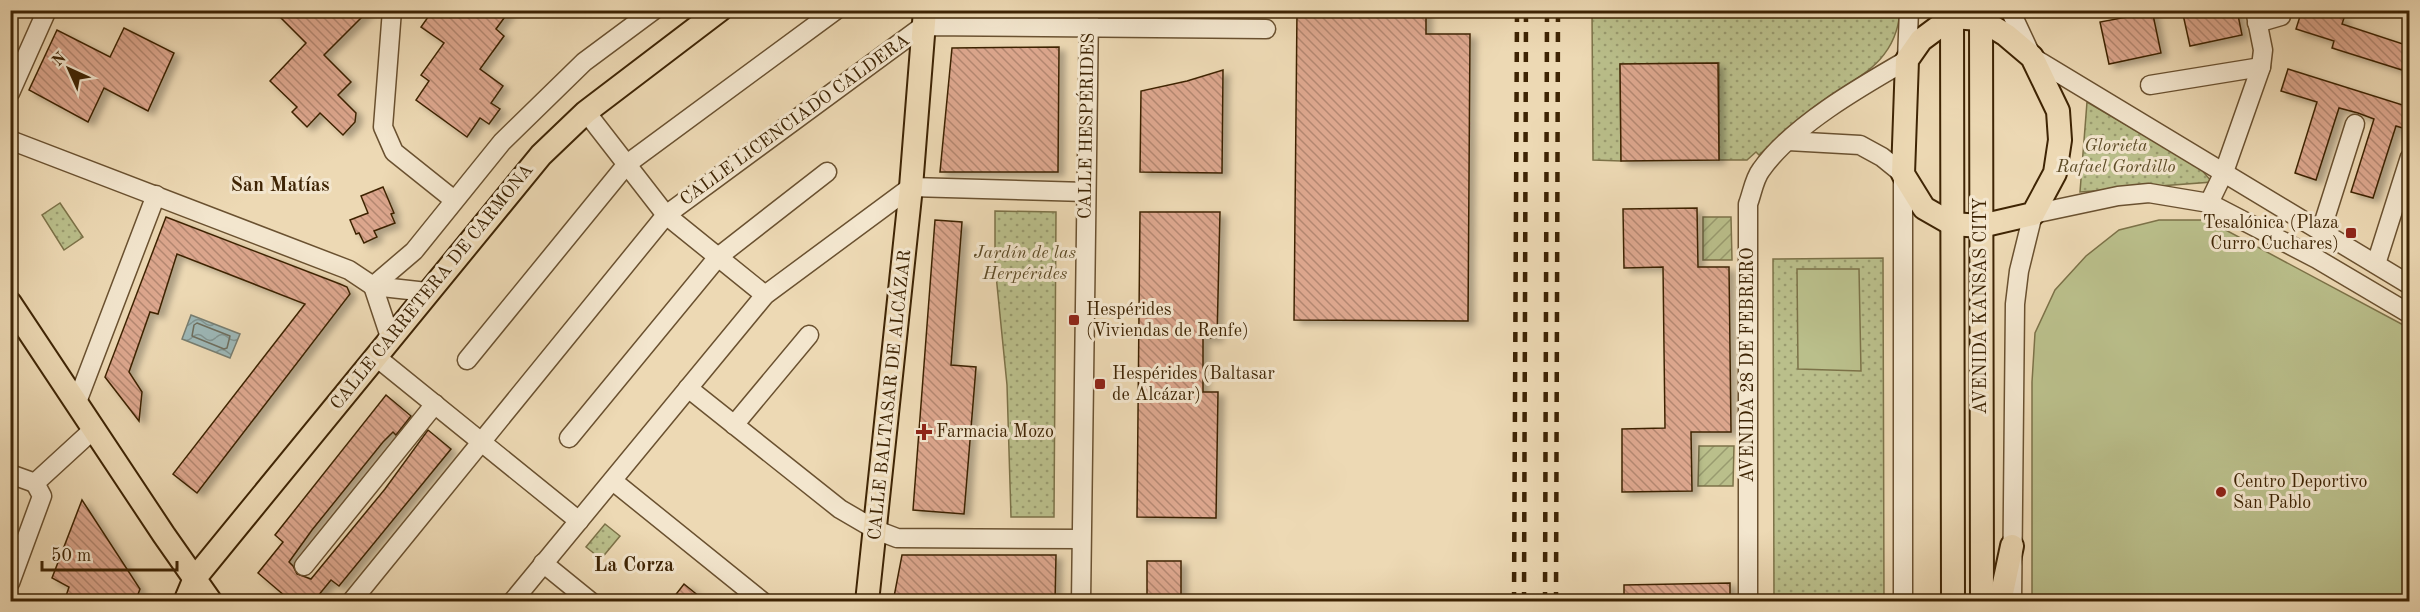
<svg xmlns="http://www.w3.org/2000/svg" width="2420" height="612" viewBox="0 0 2420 612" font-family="'Old Standard TT',serif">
  <defs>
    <pattern id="grass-dots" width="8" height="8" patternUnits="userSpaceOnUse" patternTransform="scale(1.5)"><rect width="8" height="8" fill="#babf8b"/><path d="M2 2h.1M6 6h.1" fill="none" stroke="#999b6f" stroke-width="1.8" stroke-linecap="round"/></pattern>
    <pattern id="garden-furrows" width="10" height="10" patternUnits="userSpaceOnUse" patternTransform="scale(1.5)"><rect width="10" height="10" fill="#babf8b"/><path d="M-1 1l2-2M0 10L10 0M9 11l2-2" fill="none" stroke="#999b6f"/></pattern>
    <pattern id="water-waves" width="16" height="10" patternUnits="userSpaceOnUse" patternTransform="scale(1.5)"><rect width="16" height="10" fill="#9db8b8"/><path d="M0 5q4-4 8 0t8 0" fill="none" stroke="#819593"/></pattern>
    <pattern id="building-back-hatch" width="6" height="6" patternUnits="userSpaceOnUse" patternTransform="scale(1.5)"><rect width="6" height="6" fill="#dca68d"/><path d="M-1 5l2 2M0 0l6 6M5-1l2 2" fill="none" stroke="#b48771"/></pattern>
    <filter id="shadow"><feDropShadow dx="6" dy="4" stdDeviation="3" flood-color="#0004"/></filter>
  </defs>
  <rect width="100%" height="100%" fill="#edd9b4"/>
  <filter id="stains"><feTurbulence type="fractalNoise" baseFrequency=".00333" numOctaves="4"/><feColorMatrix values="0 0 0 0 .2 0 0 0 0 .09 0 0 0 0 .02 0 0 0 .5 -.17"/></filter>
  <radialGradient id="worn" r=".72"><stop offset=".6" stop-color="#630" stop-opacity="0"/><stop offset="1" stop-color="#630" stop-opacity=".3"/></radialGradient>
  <g fill="url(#grass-dots)" stroke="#7c7248" stroke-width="1.5">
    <path d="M 1592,11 L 1900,11 C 1896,65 1854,78 1815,106 C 1795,121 1777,138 1759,155 L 1756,152 L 1747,160 L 1719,160 L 1719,63 L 1620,64 L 1621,161 L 1593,160 Z"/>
    <polygon points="2087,102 2200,168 2212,182 2080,192"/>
    <polygon points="60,203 83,237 64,250 42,215"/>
    <polygon points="995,211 1056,212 1054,517 1011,517 1007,385 995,265"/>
    <polygon points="1883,258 1884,601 1774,601 1773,259"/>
    <polygon points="605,524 620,536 601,559 586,547"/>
  </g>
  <g fill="url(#garden-furrows)" stroke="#7c7248" stroke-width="1.5">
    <polygon points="1703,217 1731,217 1732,260 1703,260"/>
    <polygon points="1699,446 1734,446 1733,486 1698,486"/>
  </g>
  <g fill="#babf8b" stroke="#7c7248" stroke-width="1.5">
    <polygon points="2159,220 2207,220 2409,328 2409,601 2032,601 2032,382 2035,333 2055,290 2086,256 2119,230"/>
    <polygon points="1797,269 1859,269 1861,371 1798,369"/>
  </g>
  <polygon fill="url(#water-waves)" stroke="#777d70" stroke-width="1.5" points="191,315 240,334 230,358 182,339"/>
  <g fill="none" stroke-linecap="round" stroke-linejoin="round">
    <polygon stroke="#6e6e5e" stroke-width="1.5" points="197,323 230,336 227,348 224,349 192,336 194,325"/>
  </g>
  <g fill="url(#building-back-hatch)" stroke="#3e2404" stroke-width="1.5" filter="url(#shadow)">
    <polygon points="273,10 369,10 324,55 351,82 338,95 356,113 355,122 343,135 320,113 307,127 292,112 297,107 270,81 306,43"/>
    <polygon points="433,10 510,10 496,29 504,36 480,69 503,86 491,103 500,109 489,124 480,118 467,137 416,100 429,81 421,75 444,43 421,27"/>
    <polygon points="1297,10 1426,10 1426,34 1470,34 1468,321 1294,320"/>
    <polygon points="2137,10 2152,10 2161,53 2109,64 2100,22 2138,15"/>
    <polygon points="2182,10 2237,10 2242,35 2190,46"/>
    <polygon points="2302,10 2320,10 2344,18 2342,24 2409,46 2409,64 2404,62 2402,70 2332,48 2334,41 2296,29"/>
    <polygon points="124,28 174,53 148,111 104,88 88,122 29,90 57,30 110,57"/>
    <polygon points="1059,47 1058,172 940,172 952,48"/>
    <polygon points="1718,63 1719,160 1621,161 1620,64"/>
    <polygon points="2288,69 2409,107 2409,130 2396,126 2373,198 2351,192 2374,119 2358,113 2339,108 2316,180 2295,173 2317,102 2281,91"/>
    <polygon points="1223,70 1222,173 1140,172 1141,91 1187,81"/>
    <polygon points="383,187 394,213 391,214 395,223 374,231 377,237 364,243 359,233 356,234 350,220 368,213 361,196"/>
    <polygon points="1697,208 1698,267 1729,267 1731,432 1691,432 1692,491 1622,492 1622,429 1665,428 1663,267 1624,268 1623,209"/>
    <polygon points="1140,212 1220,212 1217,338 1203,338 1203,392 1218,392 1216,518 1137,517"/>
    <polygon points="166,217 340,284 347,287 350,294 197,493 173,474 305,304 177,254 158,314 150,312 129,372 142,392 139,421 105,377"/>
    <polygon points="935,220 962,222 951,365 976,367 964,514 913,510"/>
    <polygon points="386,395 411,416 396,435 393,432 383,442 312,530 289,562 293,566 297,574 311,579 385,489 428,430 451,449 339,586 331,580 313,602 292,602 258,573 283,542 275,535"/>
    <polygon points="82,500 140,589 135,602 64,602 69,587 52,578"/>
    <polygon points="902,555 1056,555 1055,602 893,602"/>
    <rect x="1147" y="561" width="34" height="41"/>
    <polygon points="1730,583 1730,602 1624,602 1624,585"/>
    <polygon points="684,584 706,602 670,602"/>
  </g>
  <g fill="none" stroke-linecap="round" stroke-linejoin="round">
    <defs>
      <g id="minor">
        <polyline points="392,10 383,127 394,152 454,200"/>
        <polyline points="2010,10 2032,57 2410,285"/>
        <polyline points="2257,23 2281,16 2282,10"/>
        <polyline points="2150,85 2261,67"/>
        <polyline points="10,93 47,10"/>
        <polyline points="586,112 666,215 765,295"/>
        <polyline points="10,140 349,270 373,286 427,292"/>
        <polyline points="1788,141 1860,145 1882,157 1903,174 1903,602"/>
        <polyline points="2209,203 2224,172 2261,67 2263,50 2255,10"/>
        <polyline points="2321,231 2355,124"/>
        <polyline points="2376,264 2410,157"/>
        <polyline points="373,286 414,251 502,142 584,62 654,10"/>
        <polyline points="373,286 390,337"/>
        <polyline points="375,356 579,521"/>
        <polyline points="467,360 627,164 836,10"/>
        <polyline points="688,388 840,509 876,530 897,538 1081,539"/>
        <polyline points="77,402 156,195"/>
        <polyline points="734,425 809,335"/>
        <polyline points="569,438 718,257 827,172"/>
        <polyline points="10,474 35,483"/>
        <polyline points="613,481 763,602"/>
        <polyline points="35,483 95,428"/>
        <polyline points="543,563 591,602"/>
        <polyline points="304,566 435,404"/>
        <polyline points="10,583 42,496 35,483"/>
        <polyline points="351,602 666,215 923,26 1266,29"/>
        <polyline points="512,602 765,295 911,187 1086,192"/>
        <polyline points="1081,602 1089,10"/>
        <path d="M 1748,602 L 1748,204 C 1752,194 1754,179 1761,170 C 1792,126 1860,87 1907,60 L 1909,10"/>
        <polyline points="2012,602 2015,304 2019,271 2033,214 2118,196 2149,193 2209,203 2317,259 2410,314"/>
      </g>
      <g id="major">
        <polyline points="1952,10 1953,602"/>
        <polyline points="1981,10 1982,602"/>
        <polygon points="1952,17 1980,19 2006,35 2032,57 2058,111 2060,140 2055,173 2033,214 1981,226 1952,224 1924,208 1903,174 1907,60 1921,40"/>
        <polyline points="10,303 164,535 211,602"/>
        <polyline points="185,602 195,578 541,155 586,112 720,10"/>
        <polyline points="867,602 911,187 925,10"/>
        <polyline points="2000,602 2012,546"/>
      </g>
    </defs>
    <use href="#minor" stroke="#6a5130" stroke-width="21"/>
    <use href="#major" stroke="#3e2404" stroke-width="26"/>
    <use href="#minor" stroke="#f3e6ce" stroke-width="18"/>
    <use href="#major" stroke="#edd9b4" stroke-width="22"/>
    <g stroke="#3e2404" stroke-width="4.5" stroke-dasharray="10 10" stroke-linecap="butt">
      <polyline points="1514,602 1517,10"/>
      <polyline points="1524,602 1526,10"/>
      <polyline points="1545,602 1547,10"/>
      <polyline points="1556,602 1558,10"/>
    </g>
  </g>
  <g fill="#8f2418" stroke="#f3e6ce" stroke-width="2">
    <rect x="2345" y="227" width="12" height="12" rx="3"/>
    <rect x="1068" y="314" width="12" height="12" rx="3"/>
    <rect x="1094" y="378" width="12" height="12" rx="3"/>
    <path d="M921 423h6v6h6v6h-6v6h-6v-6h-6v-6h6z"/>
    <circle cx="2221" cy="492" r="6"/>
  </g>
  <g text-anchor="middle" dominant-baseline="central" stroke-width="6" stroke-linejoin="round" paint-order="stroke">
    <g font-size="18" fill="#3e2404" stroke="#f3e6ce">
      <text transform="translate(795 120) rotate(-36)">CALLE LICENCIADO CALDERA</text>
      <text transform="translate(1087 126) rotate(-89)">CALLE HESPÉRIDES</text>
      <text transform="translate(432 287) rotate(-51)">CALLE CARRETERA DE CARMONA</text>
      <text transform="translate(1981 306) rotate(-90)">AVENIDA KANSAS CITY</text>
      <text transform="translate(1748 365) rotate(-90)">AVENIDA 28 DE FEBRERO</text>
      <text transform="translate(890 395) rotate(-84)">CALLE BALTASAR DE ALCÁZAR</text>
    </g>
    <g font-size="18" font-style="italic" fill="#5d4b26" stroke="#f3e6ce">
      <text x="2116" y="146">Glorieta<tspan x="2116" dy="21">Rafael Gordillo</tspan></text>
      <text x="1025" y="253">Jardín de las<tspan x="1025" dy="21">Herpérides</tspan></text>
    </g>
    <g font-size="18" fill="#3e2404" stroke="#f3e6ce" text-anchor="start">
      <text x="2339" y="223" text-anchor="end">Tesalónica (Plaza<tspan x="2339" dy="21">Curro Cuchares)</tspan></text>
      <text x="1086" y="310">Hespérides<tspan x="1086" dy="21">(Viviendas de Renfe)</tspan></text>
      <text x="1112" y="374">Hespérides (Baltasar<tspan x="1112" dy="21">de Alcázar)</tspan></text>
      <text x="936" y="432">Farmacia Mozo</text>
      <text x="2233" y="482">Centro Deportivo<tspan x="2233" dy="21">San Pablo</tspan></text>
    </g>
    <g font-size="20" font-weight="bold" fill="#3e2404" stroke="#f3e6ce">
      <text x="280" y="186">San Matías</text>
      <text x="634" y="566">La Corza</text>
    </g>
  </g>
  <rect width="2420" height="612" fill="none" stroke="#edd9b4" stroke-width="36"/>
  <rect x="12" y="12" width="2396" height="588" fill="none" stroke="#3e2404" stroke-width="3"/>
  <rect x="18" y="18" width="2384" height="576" fill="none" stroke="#3e2404" stroke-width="1.5"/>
  <g transform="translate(69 69) rotate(315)" stroke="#f3e6ce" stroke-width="4.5" paint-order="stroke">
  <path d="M0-4.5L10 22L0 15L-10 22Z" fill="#3e2404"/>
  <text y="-9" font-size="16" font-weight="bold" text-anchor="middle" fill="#3e2404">N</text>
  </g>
  <path d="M42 561v9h135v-9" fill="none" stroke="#3e2404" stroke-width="3"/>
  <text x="51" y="561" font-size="18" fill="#3e2404" stroke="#f3e6ce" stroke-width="4.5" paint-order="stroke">50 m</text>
  <rect width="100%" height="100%" filter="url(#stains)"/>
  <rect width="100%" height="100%" fill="url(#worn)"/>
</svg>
